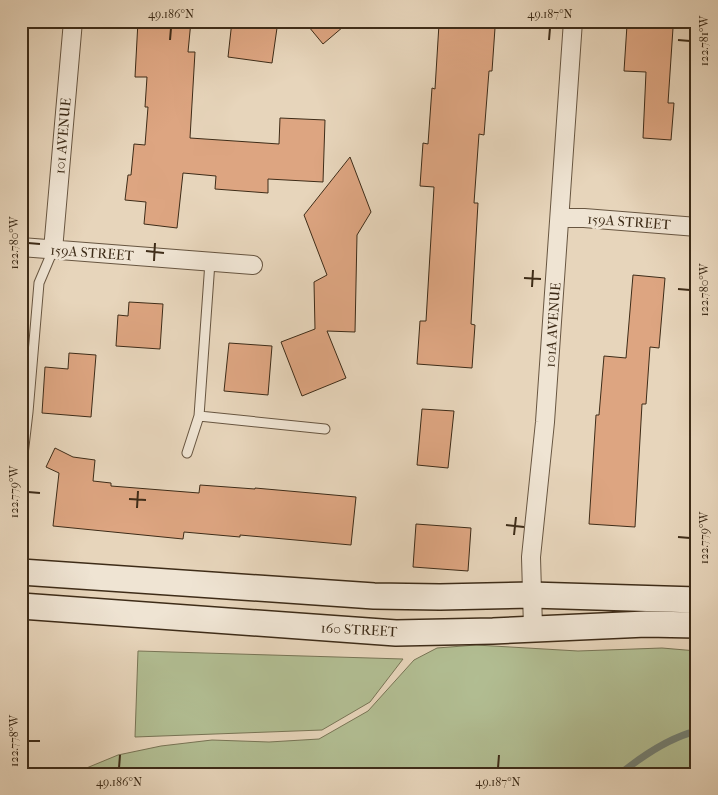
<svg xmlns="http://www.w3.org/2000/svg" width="718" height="795" font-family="'IM FELL French Canon',serif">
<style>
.green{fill:#b2be93;stroke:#787556}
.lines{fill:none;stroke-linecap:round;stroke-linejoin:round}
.stream{stroke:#738075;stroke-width:7}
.building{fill:#dda581;stroke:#3e2c18}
.lane-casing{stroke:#685641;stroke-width:11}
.street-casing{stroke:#685641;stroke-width:20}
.secondary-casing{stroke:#3e2c18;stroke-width:28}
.lane{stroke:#efe4d3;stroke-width:9}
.street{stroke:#efe4d3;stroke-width:18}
.secondary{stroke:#efe4d3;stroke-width:25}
.ticks{fill:none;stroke:#3e2c18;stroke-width:2}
.labels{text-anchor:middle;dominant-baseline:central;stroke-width:5;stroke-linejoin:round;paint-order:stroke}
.street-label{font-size:14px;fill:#3e2c18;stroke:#efe4d3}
.neatline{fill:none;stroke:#3e2c18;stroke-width:2}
.ticks-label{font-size:12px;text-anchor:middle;fill:#3e2c18}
</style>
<rect width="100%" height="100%" fill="#e7d5bb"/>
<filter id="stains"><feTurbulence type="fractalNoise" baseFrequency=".004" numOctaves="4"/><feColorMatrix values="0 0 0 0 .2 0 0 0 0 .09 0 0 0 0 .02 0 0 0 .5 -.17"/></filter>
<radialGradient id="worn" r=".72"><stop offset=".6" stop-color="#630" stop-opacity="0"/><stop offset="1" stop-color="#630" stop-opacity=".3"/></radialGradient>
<path class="green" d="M476,645l102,6 84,-3 35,3v123h-625l46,-19 43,-9 51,-6 57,2 50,-3 49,-28 46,-51 23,-12z
M138,651l265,8 -33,43 -48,28 -187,7z"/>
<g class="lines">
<path class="stream" d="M620,774c21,-17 51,-37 77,-43"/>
</g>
<path class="building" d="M138,21h53l-3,31h7l-5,86 89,6 1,-26 45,2 -2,62 -55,-3v14l-53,-4 1,-13 -33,-3 -6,55 -33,-4 2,-22 -21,-2 3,-25h3l3,-31 11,1 3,-38h-3l2,-30h-12z
M232,21h46l-6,42 -44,-6z
M304,21h46l-27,23z
M439,24l56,4 -3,43h-3l-5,64 -5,-1 -5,69h4l-7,121 4,1 -3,43 -55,-4 3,-43h6l8,-134 -14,-1 3,-43 5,1 4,-56 3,1z
M627,25l46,3 -5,75h6l-3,37 -28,-2 3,-66 -22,-1z
M350,157l21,55 -14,23 -2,97 -28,-1 19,47 -44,18 -21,-54 34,-13 -1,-47 13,-7 -23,-60z
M633,275l32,3 -6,70 -9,-1 -4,57h-4l-7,123 -46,-3 7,-109h3l5,-59 22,2z
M129,302l34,2 -3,45 -44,-3 2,-31 10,1z
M229,343l43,3 -4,49 -44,-4z
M69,353l27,2 -5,62 -49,-4 3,-46 23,2z
M422,409l32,2 -6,57 -31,-3z
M55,448l18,9 22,3 -2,21 18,2v3l88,7 1,-8 55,4v-1l101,9 -5,48 -111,-10v2l-56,-5 -1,7 -130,-13 6,-53 -13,-6z
M416,524l55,4 -3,43 -55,-4z"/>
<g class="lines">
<defs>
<path id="lane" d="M210,262l-11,154 126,13
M187,453l12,-37
M21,472l7,-60 11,-129 14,-33"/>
<path id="street" d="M561,218h23l113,9
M21,247l232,18
M53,250l20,-229
M533,628l-2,-71 14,-135 28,-401"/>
<path id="secondary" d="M21,572l353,24 66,1 91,-2 166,5
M21,606l375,27 97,-2 153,-7 51,1"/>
</defs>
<use href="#lane" class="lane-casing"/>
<use href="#street" class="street-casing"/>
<use href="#secondary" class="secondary-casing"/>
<use href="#lane" class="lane"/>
<use href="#street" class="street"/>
<use href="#secondary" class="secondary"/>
</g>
<path class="ticks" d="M170,40l1,-12M549,40l1,-12M678,40l12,1M28,243l12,1M146,251l18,2M154,261l1,-18M524,278l17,1M532,287l1,-17M678,289l12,1M28,492l12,1M129,499l17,1M137,508l1,-17M506,525l18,2M514,535l2,-18M678,537l12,1M28,741h12M119,768l1,-13M498,768l1,-13"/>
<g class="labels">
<g class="street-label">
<text transform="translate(63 136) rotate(-85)">101 AVENUE</text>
<text transform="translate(629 222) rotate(4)">159A STREET</text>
<text transform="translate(92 253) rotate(4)">159A STREET</text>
<text transform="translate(553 325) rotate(-86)">101A AVENUE</text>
<text transform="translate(359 630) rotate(3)">160 STREET</text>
</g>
</g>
<rect width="718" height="795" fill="none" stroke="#e7d5bb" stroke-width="55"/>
<rect x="28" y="28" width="662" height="740" class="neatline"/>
<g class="ticks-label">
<text x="171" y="18">49.186°N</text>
<text x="550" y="18">49.187°N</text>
<text transform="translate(704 41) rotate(-90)" y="4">122.781°W</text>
<text transform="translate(14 243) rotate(-90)" y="4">122.780°W</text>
<text transform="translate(704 290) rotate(-90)" y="4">122.780°W</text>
<text transform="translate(14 492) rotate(-90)" y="4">122.779°W</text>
<text transform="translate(704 538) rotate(-90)" y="4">122.779°W</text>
<text transform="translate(14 741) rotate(-90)" y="4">122.778°W</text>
<text x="119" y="786">49.186°N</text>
<text x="498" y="786">49.187°N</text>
</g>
<rect width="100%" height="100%" filter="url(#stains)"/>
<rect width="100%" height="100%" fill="url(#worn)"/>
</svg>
